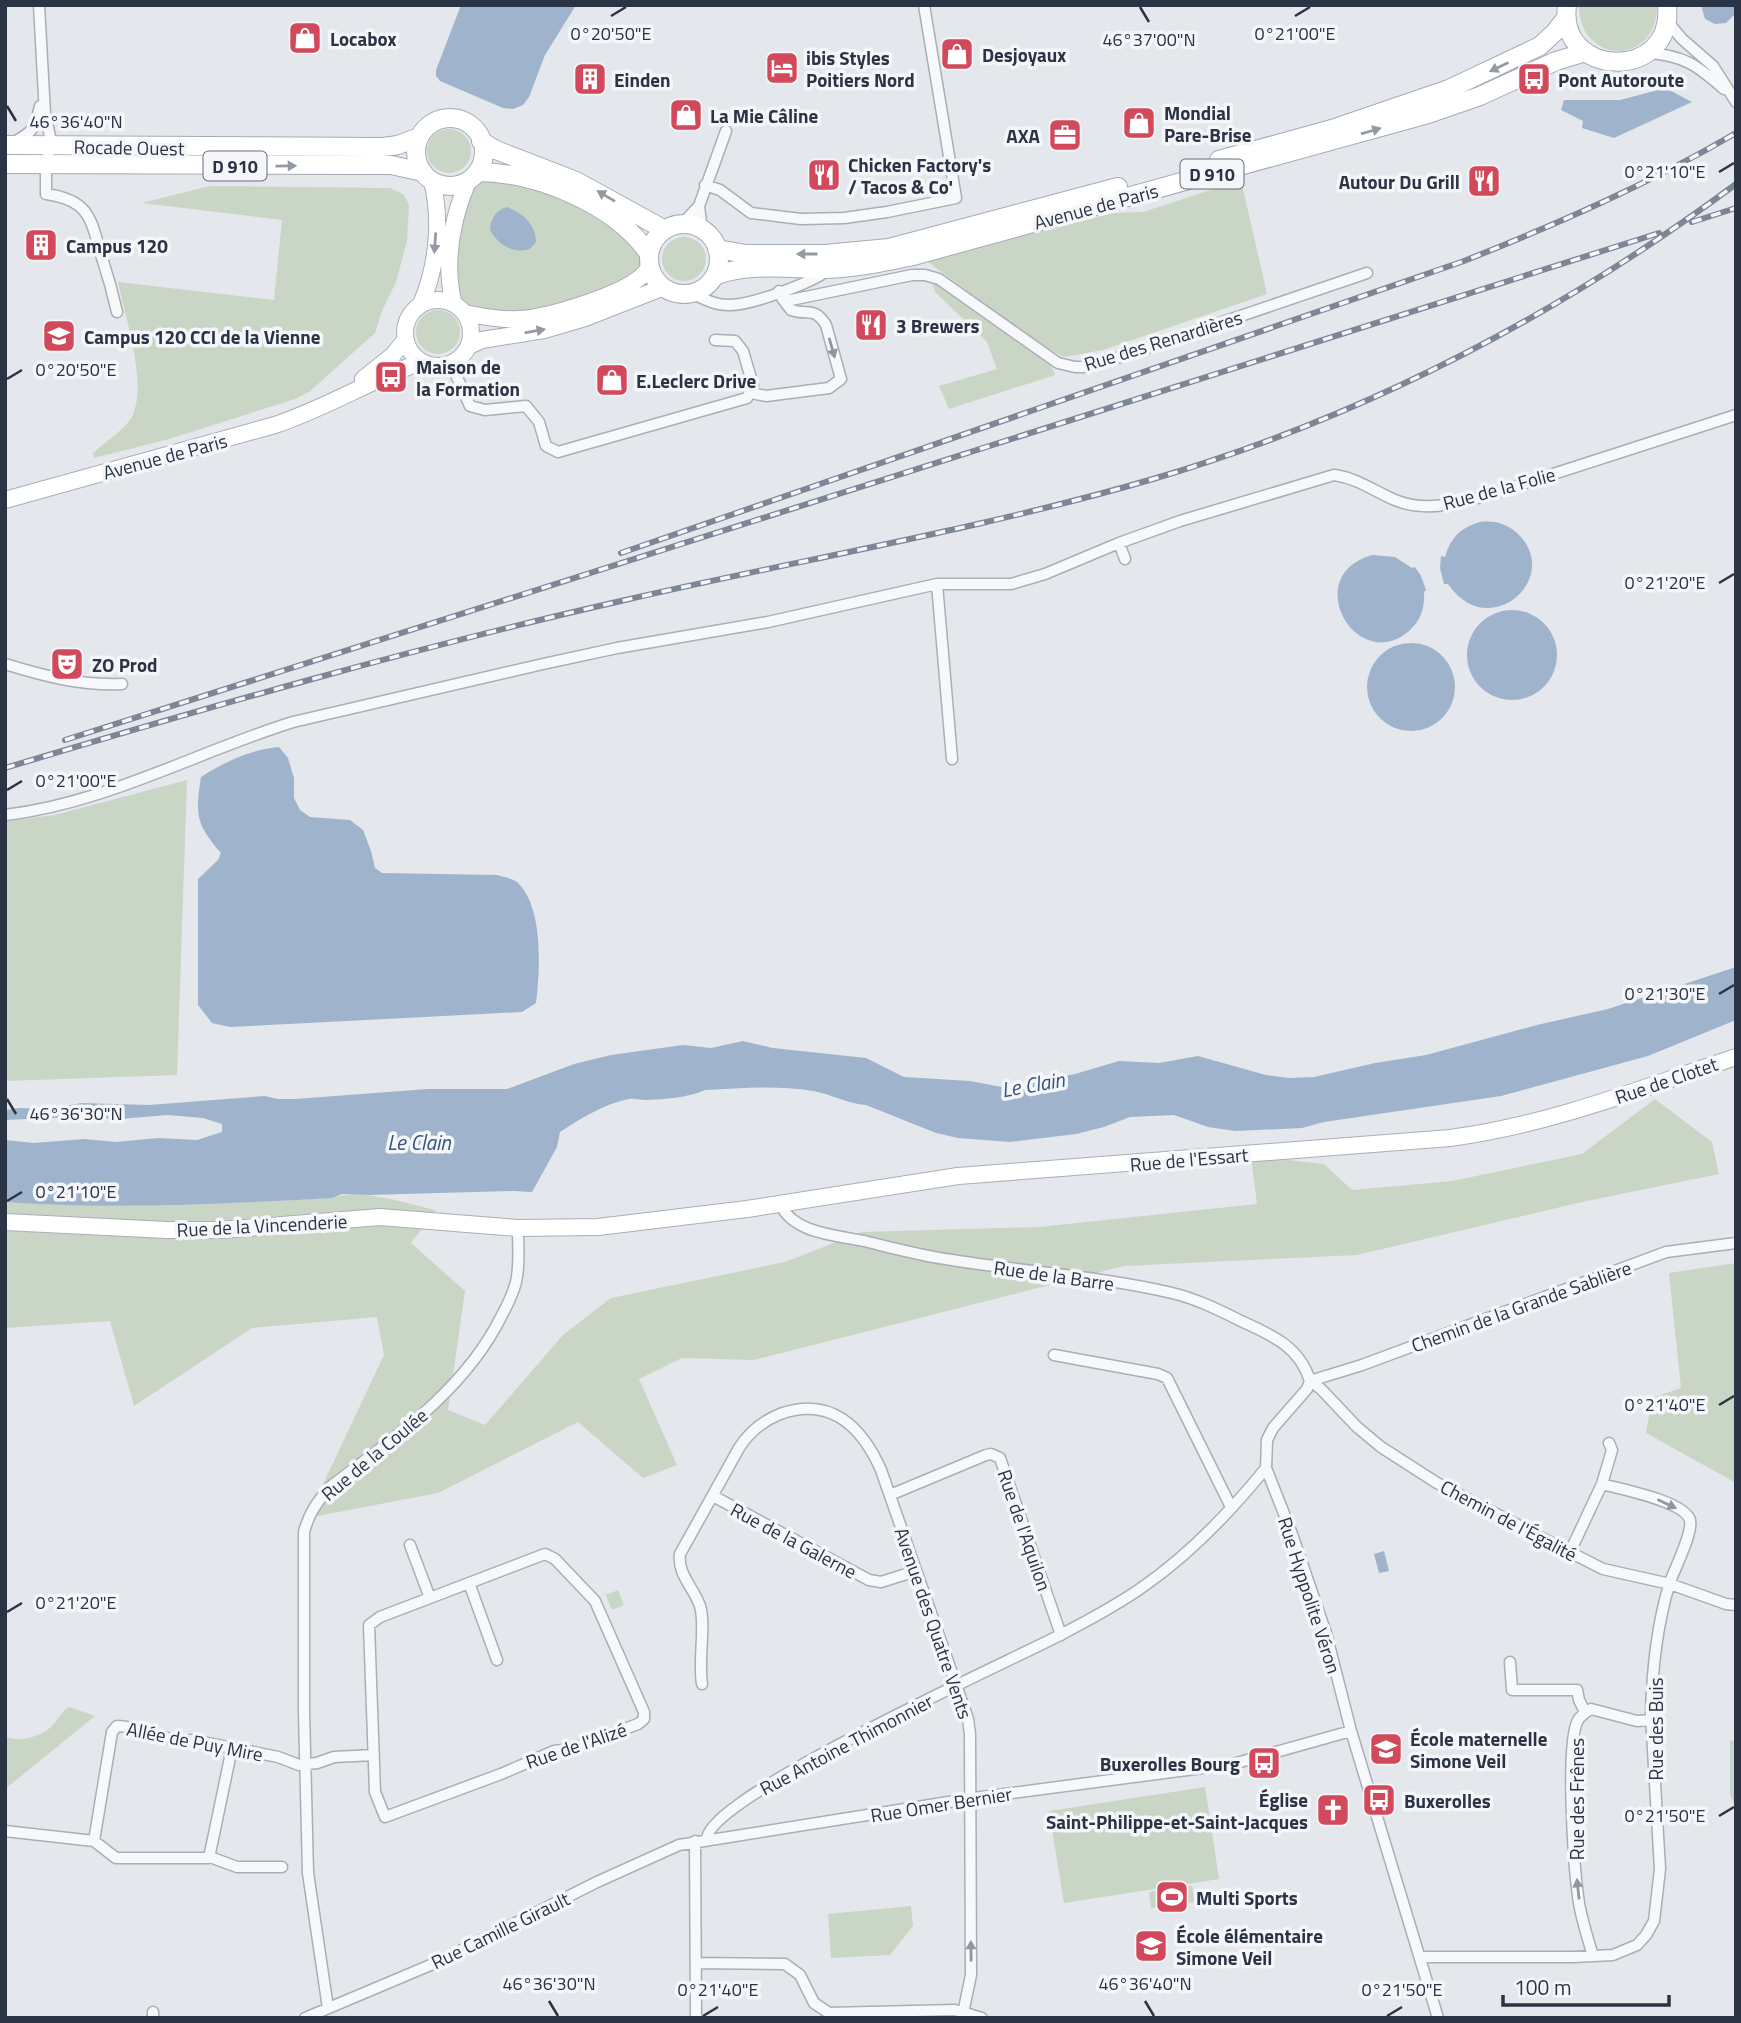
<svg xmlns="http://www.w3.org/2000/svg" width="1741" height="2023" font-family="'Titillium Web',sans-serif">
<style>
.green{fill:#c9d6c5}
.water{fill:#9fb4cc}
.lines{fill:none;stroke-linecap:round;stroke-linejoin:round}
.street-casing{stroke:#a9aeb7;stroke-width:13}
.secondary-casing{stroke:#a9aeb7;stroke-width:18}
.primary-casing{stroke:#a3abb8;stroke-width:20}
.street{stroke:#f7f8fa;stroke-width:10}
.secondary{stroke:#fff;stroke-width:16}
.primary{stroke:#fff;stroke-width:18}
.rail-casing{stroke:#7d8696;stroke-width:6}
.rail{stroke:#f4f6f9;stroke-width:3.5;stroke-dasharray:10;stroke-linecap:butt}
.oneway{fill:#959aa2}
.oneway2{fill:#9196a0}
.ticks{fill:none;stroke:#2b3445;stroke-width:2.5}
.labels{text-anchor:middle;dominant-baseline:central;stroke-width:7;stroke-linejoin:round;paint-order:stroke}
.shield{fill:#f4f6f9;stroke:#676e7b;stroke-width:2}
.shield-label{font-size:18px;font-weight:bold;fill:#2b3445}
.poi-label{font-size:19px;font-weight:bold;fill:#2b3445;stroke:#f4f6f9;text-anchor:start}
.street-label{font-size:19px;fill:#2b3445;stroke:#f4f6f9}
.water-label{font-size:21px;font-style:italic;fill:#34527a;stroke:#f4f6f9}
.ticks-label{font-size:18px;text-anchor:middle;fill:#2b3445;stroke:#f4f6f9;stroke-width:7;stroke-linejoin:round;paint-order:stroke}
</style>
<rect width="100%" height="100%" fill="#e4e7ec"/>
<path class="green" d="M1579,5h78c1,61 -78,61 -78,0z
M427 151a22 22 0 1 1 44 0a22 22 0 1 1-44 0Z
M490,178l18,1 53,18 52,28 27,26 2,8 -2,9 -6,7 -47,21 -43,13 -37,5 -41,-8 -6,-7 -5,-40 13,-69 10,-8z
M1241,180l26,114 -164,56 -39,7 -19,-10 -120,-87 188,-47 30,-1z
M210,186l180,2 14,7 5,10 -2,36 -11,41 -14,29 -7,22 -66,59 -14,7 -126,40 -75,19 -1,-5c11,-10 28,-21 37,-33 20,-31 -5,-103 -12,-138l156,18 8,-80 -140,-17z
M662 259a22 22 0 1 1 44 0a22 22 0 1 1-44 0Z
M932,281l12,5 107,80 4,9 -106,34 -10,-23 58,-17 -10,-27 -52,-50z
M416 332a22 22 0 1 1 44 0a22 22 0 1 1-44 0Z
M187,780l-10,295 -172,6v-260l50,-6z
M1655,1099l57,43 7,32 -137,28 -225,53 -233,11 -370,94 -72,-2 -43,21 38,86 -34,13 -65,-56 -140,71 -131,25 77,-163 -7,-38 -125,11 -118,78 -24,-85 -105,7v-126c108,8 219,2 327,-4 28,-11 75,6 104,12l-25,33 54,48 -17,119 37,15 78,-90 48,-37 174,-36 77,-30 177,-5 218,-23 -6,-48 73,8 28,26 100,-9 130,-27z
M1736,1263v220l-90,-50 6,-35 29,-10 -12,-115z
M618,1590l6,15 -12,5 -6,-15z
M69,1707l26,9 -90,73v-52c16,5 37,0 49,-13 5,-6 7,-12 15,-17z
M1730,1740l6,2v64l-6,-11z
M1205,1787l14,92 -155,24 -15,-92z
M1192,1886l3,16 -44,6 -2,-16z
M911,1906l2,20 -23,29 -59,3 -3,-44z"/>
<path class="water" d="M461,5h115l-31,50 -16,42 -6,8 -10,4 -10,-1 -63,-27 -4,-5v-6z
M1701,5h35l-2,10 -8,8 -11,1 -10,-5z
M1662,89l9,2 21,11 -78,36 -32,-10 1,-7 -22,-11 3,-10h56z
M507,207c16,6 29,17 29,35l-6,7c-17,5 -32,-4 -40,-19 1,-12 5,-19 17,-23z
M1480,522c15,-2 29,2 40,14 41,44 -32,107 -72,48h-4l-4,-16 1,-12 4,1c5,-19 16,-30 35,-35z
M1372,555l23,2 17,11 3,-1 6,9 5,14 -2,2c1,15 -3,29 -15,39 -52,45 -110,-55 -37,-76z
M1467 655a45 45 0 1 1 90 0a45 45 0 1 1-90 0Z
M1367 687a44 44 0 1 1 88 0a44 44 0 1 1-88 0Z
M279,747l9,11 6,20v20l6,12 10,7 40,3 13,10 8,21 4,17 7,5 115,2c6,2 15,3 20,7 27,25 23,88 19,121l-14,9 -292,15 -18,-4 -14,-18v-126l20,-19 3,-7c-25,-29 -26,-38 -20,-76 23,-15 51,-28 78,-30z
M1736,967v53l-88,36 -147,40 -177,26 -22,6 -67,3 -27,-4 -34,-12 -44,2 -26,10 -28,7 -66,8 -52,-4 -22,-5 -70,-28c-18,-1 -35,-11 -53,-14 -37,-6 -71,-3 -108,-1 -18,8 -40,9 -59,10 -6,0 -12,-2 -17,-1 -25,5 -48,19 -69,33l-3,15 -25,45 -18,-1 -146,4 -26,-1 -10,4c-108,6 -218,12 -327,4v-62l29,3 50,-4 32,3 42,-4 39,2 25,-8v-8l-19,-6 -36,-3 -47,4 -45,-2 -70,3v-10l14,-2 32,1 30,-6 68,2 116,-9 13,3h17l133,-10h79l67,-25 37,-9 72,-10 28,3 32,-7 30,7 93,10 38,19 66,4 37,7 68,-14 44,-13 40,2 39,-7 68,19 23,3 25,-1 61,-14 51,-8 111,-30 71,-16z
M1384,1551l5,20 -10,2 -5,-19z"/>
<g class="lines">
<defs>
<path id="street" d="M39,5l6,109 6,27 -5,24v29c45,6 45,27 56,64 6,18 11,36 15,54
M1667,21l15,18 31,27 23,36
M1647,53c37,2 51,13 77,36
M12,143c22,-11 23,-15 28,-37
M705,185l15,5 31,23 50,6 43,-1 43,-6 69,-14 -32,-193
M681,225l18,-19
M702,230l-3,-24 27,-75
M779,291l3,7 9,2 121,-25h13l14,4 119,84 17,4h11l22,-6 259,-88
M693,294c11,5 24,12 37,11 22,0 81,-22 98,-35
M451,364l19,42 15,4 41,-4 13,16 7,24 12,6 189,-54 6,-13 -10,-34 -8,-10 -20,-1
M751,393l15,3 63,-8 12,-9 -15,-54c-12,-19 -18,-9 -35,-15l-9,-12
M1119,543l6,16
M5,664c39,12 77,22 117,20
M952,759l-15,-175h74l34,-10 74,-31 61,-22 154,-46c23,3 40,16 61,25 28,12 59,4 87,-3l254,-82
M5,815c101,-12 192,-63 288,-93l250,-58 74,-16 151,-26 169,-38
M780,1204c14,30 56,31 84,37 29,7 58,15 88,19 73,12 148,16 220,33 25,6 47,17 69,28 31,14 59,26 69,60
M1054,1355l104,19 9,4 64,129
M1310,1381l-3,8 -34,39 -6,12 -1,28 26,66 34,99 25,98 87,287
M1310,1381l11,8 36,38 24,20 56,36 115,60 51,26 67,15 56,20 10,1
M1310,1381l52,-16 304,-113 70,-9
M890,1495l96,-40 5,-1 9,4 61,177
M713,1496l156,84 12,2 35,-11
M410,1545l20,53
M1570,1552l32,-68 10,-34 -3,-7
M545,1554l10,5 40,42 49,111v7l-6,5 -67,25 -17,2 -53,23 -116,43 -10,-25 -6,-167 11,-8z
M469,1583l28,77
M1510,1662l2,28h65l2,10 6,12
M702,1684c-4,-24 4,-59 -2,-78 -6,-18 -23,-32 -20,-52l59,-106c10,-16 24,-27 41,-34 51,-18 82,13 101,56l87,249 2,15 1,241 -9,43
M5,1831l89,10 22,17h93l23,-110
M707,1839c0,-42 306,-179 355,-205 27,-14 57,-30 82,-48 46,-32 87,-75 122,-118
M94,1841l18,-109 5,-6c26,0 50,18 76,14l85,17 21,8 18,-2 17,-6 40,-2
M695,1841l1,177
M210,1857l27,10h45
M1593,1956c-5,-17 -11,-35 -14,-53 -5,-32 -14,-159 -1,-183 3,-5 8,-8 13,-11l46,12 14,-1
M1421,1957h152l40,-2 24,-10 9,-10 8,-14 6,-52 -9,-154c1,-44 6,-91 19,-133 5,-14 23,-49 20,-62 -6,-19 -70,-31 -88,-36
M696,1963l89,1 15,11 14,28 15,10 126,-3 27,8
M328,2008l-20,-135 -4,-161v-180c5,-19 13,-30 26,-45 64,-49 134,-96 171,-170 6,-11 12,-23 15,-35 4,-17 2,-36 2,-54
M153,2012v6
M305,2018l135,-57 157,-79 82,-37 295,-47 259,-34 118,-33"/>
<path id="secondary" d="M405 333a33 33 0 1 1 66 0a33 33 0 1 1-66 0Z
M453,301c-9,-41 -1,-82 15,-120
M421,304c16,-37 21,-83 11,-123
M465,313c18,4 36,7 54,6 28,-1 97,-23 119,-40 5,-3 8,-8 12,-12
M469,346l13,-6 62,-10 41,-12 79,-31
M363,379l30,-24 12,-15
M5,500l270,-75c51,-17 96,-45 146,-63
M5,1222l162,8h54l159,-13 138,11 80,-1 149,-18 211,-33 492,-38c99,-13 192,-50 286,-81"/>
<path id="primary" d="M1567,5c-10,74 108,77 100,0
M416 152a34 34 0 1 1 68 0a34 34 0 1 1-68 0Z
M481,141l15,9 80,31 89,49
M5,145l378,2 15,-2 21,-8
M1219,160l113,-31 117,-40 91,-43 15,-14 11,-14
M5,164l386,1 32,7
M477,172c59,0 138,32 172,82
M649 259a35 35 0 1 1 70 0a35 35 0 1 1-70 0Z
M717,249l29,5h79l64,-6 229,-61
M717,275c33,-12 74,-6 109,-6 30,-1 58,-7 87,-13l515,-142 52,-18 76,-35 30,-9"/>
</defs>
<use href="#street" class="street-casing"/>
<use href="#secondary" class="secondary-casing"/>
<use href="#primary" class="primary-casing"/>
<use href="#street" class="street"/>
<use href="#secondary" class="secondary"/>
<use href="#primary" class="primary"/>
<defs>
<path id="rail" d="M1692,222l44,-14
M621,553l843,-292c93,-37 185,-77 272,-128
M65,740l1594,-507
M5,768c204,-61 408,-120 616,-167 177,-41 357,-71 532,-122 211,-62 406,-164 583,-295"/>
</defs>
<use href="#rail" class="rail-casing"/>
<use href="#rail" class="rail"/>
</g>
<defs><path id="oneway-solid" d="M-6-.8H1V-3.2L6.5 0L1 3.2V.8H-6Z" transform="scale(1.75)"/></defs>
<g class="oneway">
<use href="#oneway-solid" transform="translate(1499 67) rotate(154)"/>
<use href="#oneway-solid" transform="translate(1371 131) rotate(-16)"/>
<use href="#oneway-solid" transform="translate(286 166) rotate(-1)"/>
<use href="#oneway-solid" transform="translate(606 196) rotate(-149)"/>
<use href="#oneway-solid" transform="translate(435 243) rotate(94)"/>
<use href="#oneway-solid" transform="translate(807 254) rotate(-180)"/>
<use href="#oneway-solid" transform="translate(535 331) rotate(-10)"/>
</g>
<g class="oneway2">
<use href="#oneway-solid" transform="translate(832 348) rotate(74)"/>
<use href="#oneway-solid" transform="translate(1667 1504) rotate(25)"/>
<use href="#oneway-solid" transform="translate(1578 1889) rotate(-96)"/>
<use href="#oneway-solid" transform="translate(971 1951) rotate(-91)"/>
</g>
<path class="ticks" d="M1140,7l9,15M611,16l15,-9M1295,16l15,-9M7,106l9,15M1719,172l15,-9M7,379l15,-9M1719,583l15,-9M7,790l15,-9M1719,994l15,-9M7,1099l9,15M7,1201l15,-9M1719,1405l15,-9M7,1612l15,-9M1719,1816l15,-9M549,2001l9,15M1145,2001l9,15M703,2016l15,-9M1387,2016l15,-9"/>
<defs>
<symbol id="shop-square" viewBox="-11 -11 22 22"><rect x="-9" y="-9" width="18" height="18" rx="4" fill="#d1495b" stroke="#f4f6f9"/><path d="M-5-2.5h2.3a2.7 3.5 0 0 1 5.4 0H5L5.5 6h-11ZM-1.5-2.5h3a1.5 2.3 0 0 0-3 0Z" fill="#fff"/></symbol>
<symbol id="hotel-square" viewBox="-11 -11 22 22"><rect x="-9" y="-9" width="18" height="18" rx="4" fill="#d1495b" stroke="#f4f6f9"/><path d="M-6-4.5h1.5V1H6V5H4.5V3h-9V5H-6ZM-4 0a1.8 1.8 0 1 1 3.6 0ZM.5 0V-2.5h3Q6-2.5 6 0Z" fill="#fff"/></symbol>
<symbol id="building-square" viewBox="-11 -11 22 22"><rect x="-9" y="-9" width="18" height="18" rx="4" fill="#d1495b" stroke="#f4f6f9"/><path d="M-4-6H4V6H1V3H-1V6H-4ZM-2.5-4.3h1.7v1.8h-1.7ZM.8-4.3h1.7v1.8H.8ZM-2.5-1h1.7V.8h-1.7ZM.8-1h1.7V.8H.8Z" fill="#fff"/></symbol>
<symbol id="bus-square" viewBox="-11 -11 22 22"><rect x="-9" y="-9" width="18" height="18" rx="4" fill="#d1495b" stroke="#f4f6f9"/><path d="M-5-6H5V4H4V6H2V4H-2V6H-4V4H-5ZM-3.5-4V0h7V-4ZM-3.5 1.2v1.5H-2V1.2ZM2 1.2v1.5H3.5V1.2Z" fill="#fff"/></symbol>
<symbol id="office-square" viewBox="-11 -11 22 22"><rect x="-9" y="-9" width="18" height="18" rx="4" fill="#d1495b" stroke="#f4f6f9"/><path d="M-6-3h4V-5.5h4V-3h4V5H-6ZM-1-4.5V-3h2v-1.5ZM-6 0V1H6V0Z" fill="#fff"/></symbol>
<symbol id="restaurant-square" viewBox="-11 -11 22 22"><rect x="-9" y="-9" width="18" height="18" rx="4" fill="#d1495b" stroke="#f4f6f9"/><path d="M-5-6h1v4h1v-4h1v4h1v-4h1v5L-1.5 .5V6h-2V.5L-5-1ZM5-6V6H3V1.5H1.5Q1.5-4 5-6Z" fill="#fff"/></symbol>
<symbol id="university-square" viewBox="-11 -11 22 22"><rect x="-9" y="-9" width="18" height="18" rx="4" fill="#d1495b" stroke="#f4f6f9"/><path d="M0-5L7-2L0 1L-7-2ZM-4 1L0 2.5L4 1V4Q0 6-4 4Z" fill="#fff"/></symbol>
<symbol id="theatre-square" viewBox="-11 -11 22 22"><rect x="-9" y="-9" width="18" height="18" rx="4" fill="#d1495b" stroke="#f4f6f9"/><path d="M-5-5.5Q0-4 5-5.5V0Q5 5 0 6Q-5 5-5 0ZM-3.3-2.5H-1v1.5H-3.3ZM1-2.5H3.3v1.5H1ZM-2.8 1Q0 5.5 2.8 1Z" fill="#fff"/></symbol>
<symbol id="school-square" viewBox="-11 -11 22 22"><rect x="-9" y="-9" width="18" height="18" rx="4" fill="#d1495b" stroke="#f4f6f9"/><path d="M0-5L7-2L0 1L-7-2ZM-4 1L0 2.5L4 1V4Q0 6-4 4Z" fill="#fff"/></symbol>
<symbol id="church-square" viewBox="-11 -11 22 22"><rect x="-9" y="-9" width="18" height="18" rx="4" fill="#d1495b" stroke="#f4f6f9"/><path d="M-1.2-6h2.4v3.5h3.3v2.4h-3.3V6h-2.4V-.1h-3.3v-2.4h3.3Z" fill="#fff"/></symbol>
<symbol id="stadium-square" viewBox="-11 -11 22 22"><rect x="-9" y="-9" width="18" height="18" rx="4" fill="#d1495b" stroke="#f4f6f9"/><path d="M0-5a6.5 5 0 1 0 0 10a6.5 5 0 1 0 0-10ZM-3.5-1.8h7v3.6h-7Z" fill="#fff"/></symbol>
</defs>
<g fill-rule="evenodd">
<use href="#shop-square" x="286" y="19" width="38" height="38"/>
<use href="#shop-square" x="938" y="35" width="38" height="38"/>
<use href="#hotel-square" x="763" y="49" width="38" height="38"/>
<use href="#building-square" x="571" y="60" width="38" height="38"/>
<use href="#bus-square" x="1515" y="60" width="38" height="38"/>
<use href="#shop-square" x="667" y="96" width="38" height="38"/>
<use href="#shop-square" x="1120" y="104" width="38" height="38"/>
<use href="#office-square" x="1046" y="116" width="38" height="38"/>
<use href="#restaurant-square" x="805" y="156" width="38" height="38"/>
<use href="#restaurant-square" x="1465" y="162" width="38" height="38"/>
<use href="#building-square" x="22" y="226" width="38" height="38"/>
<use href="#restaurant-square" x="852" y="306" width="38" height="38"/>
<use href="#university-square" x="40" y="317" width="38" height="38"/>
<use href="#bus-square" x="372" y="358" width="38" height="38"/>
<use href="#shop-square" x="593" y="361" width="38" height="38"/>
<use href="#theatre-square" x="48" y="645" width="38" height="38"/>
<use href="#school-square" x="1367" y="1730" width="38" height="38"/>
<use href="#bus-square" x="1245" y="1744" width="38" height="38"/>
<use href="#bus-square" x="1360" y="1781" width="38" height="38"/>
<use href="#church-square" x="1314" y="1791" width="38" height="38"/>
<use href="#stadium-square" x="1153" y="1878" width="38" height="38"/>
<use href="#school-square" x="1132" y="1927" width="38" height="38"/>
</g>
<g class="labels">
<g class="shield">
<rect x="203.5" y="151.5" width="63" height="29" rx="5"/>
<rect x="1180.5" y="159.5" width="63" height="29" rx="5"/>
</g>
<g class="shield-label">
<text x="235" y="166">D 910</text>
<text x="1212" y="174">D 910</text>
</g>
<g class="poi-label">
<text x="330" y="38">Locabox</text>
<text x="982" y="54">Desjoyaux</text>
<text x="806" y="57">ibis Styles<tspan x="806" dy="22">Poitiers Nord</tspan></text>
<text x="614" y="79">Einden</text>
<text x="1558" y="79">Pont Autoroute</text>
<text x="1164" y="112">Mondial<tspan x="1164" dy="22">Pare-Brise</tspan></text>
<text x="710" y="115">La Mie Câline</text>
<text x="1040" y="135" text-anchor="end">AXA</text>
<text x="848" y="164">Chicken Factory's<tspan x="848" dy="22">/ Tacos &amp; Co'</tspan></text>
<text x="1460" y="181" text-anchor="end">Autour Du Grill</text>
<text x="66" y="245">Campus 120</text>
<text x="896" y="325">3 Brewers</text>
<text x="84" y="336">Campus 120 CCI de la Vienne</text>
<text x="416" y="366">Maison de<tspan x="416" dy="22">la Formation</tspan></text>
<text x="636" y="380">E.Leclerc Drive</text>
<text x="92" y="664">ZO Prod</text>
<text x="1410" y="1738">École maternelle<tspan x="1410" dy="22">Simone Veil</tspan></text>
<text x="1240" y="1763" text-anchor="end">Buxerolles Bourg</text>
<text x="1308" y="1799" text-anchor="end">Église<tspan x="1308" dy="22">Saint-Philippe-et-Saint-Jacques</tspan></text>
<text x="1404" y="1800">Buxerolles</text>
<text x="1196" y="1897">Multi Sports</text>
<text x="1176" y="1935">École élémentaire<tspan x="1176" dy="22">Simone Veil</tspan></text>
</g>
<g class="street-label">
<text transform="translate(129 147) rotate(1)">Rocade Ouest</text>
<text transform="translate(1096 206) rotate(-15)">Avenue de Paris</text>
<text transform="translate(1163 340) rotate(-17)">Rue des Renardières</text>
<text transform="translate(165 456) rotate(-15)">Avenue de Paris</text>
<text transform="translate(1499 488) rotate(-15)">Rue de la Folie</text>
<text transform="translate(1666 1080) rotate(-19)">Rue de Clotet</text>
<text transform="translate(1189 1159) rotate(-5)">Rue de l'Essart</text>
<text transform="translate(262 1225) rotate(-3)">Rue de la Vincenderie</text>
<text transform="translate(1054 1275) rotate(8)">Rue de la Barre</text>
<text transform="translate(1521 1306) rotate(-20)">Chemin de la Grande Sablière</text>
<text transform="translate(374 1454) rotate(-40)">Rue de la Coulée</text>
<text transform="translate(1509 1520) rotate(28)">Chemin de l'Égalité</text>
<text transform="translate(1025 1530) rotate(71)">Rue de l'Aquilon</text>
<text transform="translate(794 1540) rotate(28)">Rue de la Galerne</text>
<text transform="translate(1310 1595) rotate(72)">Rue Hyppolite Véron</text>
<text transform="translate(934 1623) rotate(71)">Avenue des Quatre Vents</text>
<text transform="translate(1655 1729) rotate(-90)">Rue des Buis</text>
<text transform="translate(195 1741) rotate(11)">Allée de Puy Mire</text>
<text transform="translate(846 1744) rotate(-28)">Rue Antoine Thimonnier</text>
<text transform="translate(576 1745) rotate(-19)">Rue de l'Alizé</text>
<text transform="translate(1576 1799) rotate(-90)">Rue des Frênes</text>
<text transform="translate(941 1804) rotate(-9)">Rue Omer Bernier</text>
<text transform="translate(500 1930) rotate(-26)">Rue Camille Girault</text>
</g>
<g class="water-label">
<text transform="translate(1033 1084) rotate(-10)">Le Clain</text>
<text x="419" y="1142">Le Clain</text>
</g>
</g>
<g class="ticks-label">
<text x="611" y="40">0°20'50"E</text>
<text x="1295" y="40">0°21'00"E</text>
<text x="1149" y="46">46°37'00"N</text>
<text x="76" y="128">46°36'40"N</text>
<text x="1665" y="178">0°21'10"E</text>
<text x="76" y="376">0°20'50"E</text>
<text x="1665" y="589">0°21'20"E</text>
<text x="76" y="787">0°21'00"E</text>
<text x="1665" y="1000">0°21'30"E</text>
<text x="76" y="1120">46°36'30"N</text>
<text x="76" y="1198">0°21'10"E</text>
<text x="1665" y="1411">0°21'40"E</text>
<text x="76" y="1609">0°21'20"E</text>
<text x="1665" y="1822">0°21'50"E</text>
<text x="549" y="1990">46°36'30"N</text>
<text x="1145" y="1990">46°36'40"N</text>
<text x="718" y="1996">0°21'40"E</text>
<text x="1402" y="1996">0°21'50"E</text>
</g>
<rect width="1741" height="2023" fill="none" stroke="#2b3445" stroke-width="14"/>
<path d="M1503 1995v10h166v-10" fill="none" stroke="#2b3445" stroke-width="3.5"/>
<text x="1514" y="1995" font-size="21" fill="#2b3445" stroke="#f4f6f9" stroke-width="5" paint-order="stroke">100 m</text>
</svg>
